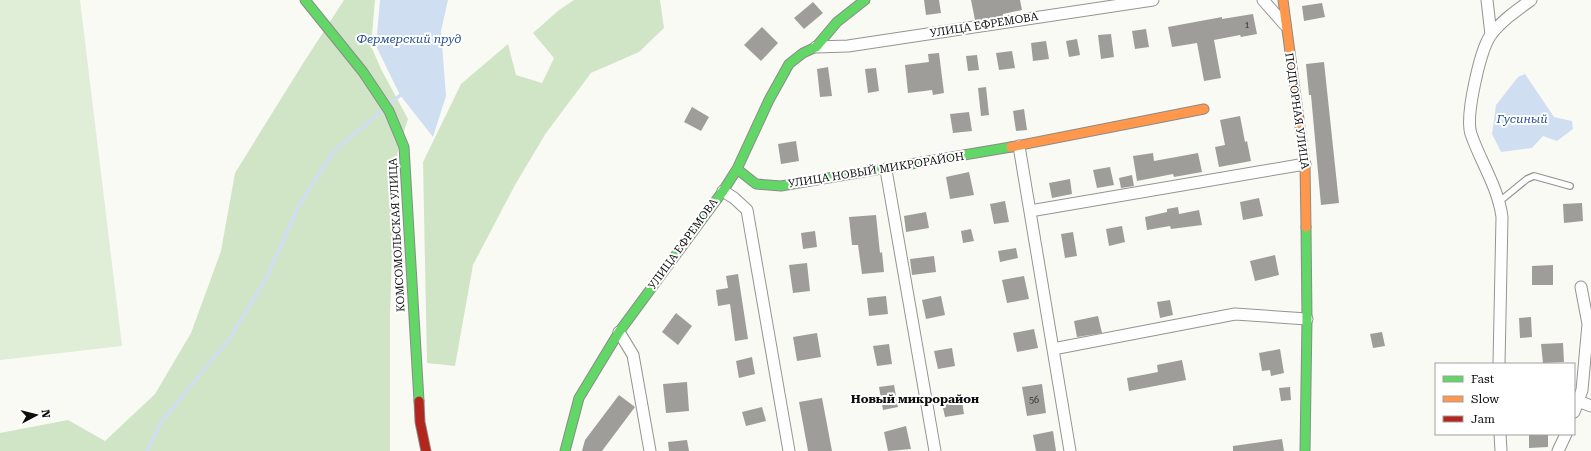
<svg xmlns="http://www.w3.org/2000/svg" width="1591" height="451" font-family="'Roboto Serif',serif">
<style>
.green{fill:#e0eed7}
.forest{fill:#d0e5c6}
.water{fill:#cfdef1}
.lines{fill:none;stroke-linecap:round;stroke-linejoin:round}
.stream{stroke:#cfdef1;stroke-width:3.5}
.building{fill:#9e9d9a}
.lane-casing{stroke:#949492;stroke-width:8}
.street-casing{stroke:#949492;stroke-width:13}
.fast-casing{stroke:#8b8b89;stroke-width:11}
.slow-casing{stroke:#8b8b89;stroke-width:11}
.jam-casing{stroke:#8b8b89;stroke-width:11}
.lane{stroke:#fefefe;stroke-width:5.5}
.street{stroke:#fefefe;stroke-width:11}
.fast{stroke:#63d668;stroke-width:9}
.slow{stroke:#ff974d;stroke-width:9}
.jam{stroke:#b3261e;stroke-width:9}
.labels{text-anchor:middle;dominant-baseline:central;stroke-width:4;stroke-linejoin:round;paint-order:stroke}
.number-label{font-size:9px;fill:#323231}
.street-label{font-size:11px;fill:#0e0e0e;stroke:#fff}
.water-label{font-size:12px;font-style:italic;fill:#254f92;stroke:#fff}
.neighbourhood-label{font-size:12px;font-weight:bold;fill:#0e0e0e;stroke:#fff}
</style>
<rect width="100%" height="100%" fill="#fafaf5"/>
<path class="green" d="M0,0h80l42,346 -122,14z"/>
<path class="forest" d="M344,0h31l-4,46 10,23 27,50 -11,35 -4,64 -3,97v136h-390v-18l68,-13 37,21 50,-47 36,-61 30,-82 14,-78 67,-108z
M574,0h86l4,28 -25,24 -48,21 -45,60 -31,52 -42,80 -18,101 -28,-3 -4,-201 38,-78 47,-40 8,31 26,8 12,-25 -21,-25 26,-23z"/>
<path class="water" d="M380,0h68l-7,31 5,65 -13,41 -33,-42 -24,-49z
M1525,74l29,43 18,4 1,8 -16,12 -14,-5 -11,12 -31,4 -9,-18 4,-29 22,-28z"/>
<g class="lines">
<path class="stream" d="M388,105l16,-13
M147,451l14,-29 69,-84 37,-61 31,-70 35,-55 51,-43"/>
</g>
<path class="building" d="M924,0h15l2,13 -15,2z
M971,0h49l2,10 -19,4v2l-28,4z
M813,2l10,11 -19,16 -10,-11z
M1322,3l3,14 -21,4 -2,-15z
M1253,14l4,20 -16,3 -1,-2 -26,5 7,38 -17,3 -7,-38 -25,4 -4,-20 54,-10v2z
M762,27l16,16 -17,18 -17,-16z
M1146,29l3,18 -14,2 -3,-18z
M1111,34l3,23 -13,2 -3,-24z
M1077,39l3,16 -11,2 -3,-16z
M1046,41l3,18 -16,2 -2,-18z
M1012,51l3,17 -16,2 -3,-17z
M939,53l5,40 -11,2 -1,-5 -24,3 -3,-28 24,-3 -1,-8z
M977,55l2,15 -11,1 -2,-15z
M1324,62l15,141 -18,2 -10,-110h-2l-3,-31z
M828,67l4,29 -12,1 -3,-28z
M876,68l3,23 -11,2 -3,-24z
M986,87l3,28 -8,1 -3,-28z
M692,107l17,10 -8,14 -17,-9z
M1024,109l3,21 -11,1 -3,-20z
M969,112l3,19 -19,2 -3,-19z
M1240,116l5,26 2,-1 4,20 -32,6 -4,-20 10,-2 -5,-25z
M796,141l3,20 -18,3 -3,-20z
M1153,153l1,8 44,-8 4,19 -28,5 -1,-3 -36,7 -4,-25z
M1110,167l4,18 -17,3 -4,-18z
M969,172l5,23 -24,4 -4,-22z
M1132,175l2,11 -13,2 -2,-10z
M1070,179l2,15 -20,4 -3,-15z
M1259,198l4,18 -20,4 -3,-18z
M1005,201l4,21 -15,2 -4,-20z
M1582,203l1,18 -19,2 -1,-19z
M1178,207l1,7 20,-4 3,15 -31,4 -1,-3 -23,4 -2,-13 22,-5v-3z
M926,212l3,16 -23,4 -2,-16z
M876,215l4,38 2,-1 2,20 -22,2 -4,-29h-6l-3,-28z
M1122,226l3,16 -16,4 -3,-17z
M971,229l3,12 -11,2 -2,-12z
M815,231l2,16 -14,2 -2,-16z
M1073,232l4,24 -12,2 -4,-24z
M1016,248l2,10 -18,4 -2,-11z
M1275,255l4,20 -24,6 -5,-20z
M934,256l2,16 -24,3 -2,-16z
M807,263l3,28 -17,2 -4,-28z
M1553,265v20h-21v-19z
M738,274l10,65 -13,2 -5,-37 -12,2 -2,-16 12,-2 -2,-12z
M1024,276l5,23 -22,4 -5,-23z
M886,296l2,18 -19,2 -2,-18z
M941,296l4,19 -19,4 -4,-19z
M1170,300l3,15 -13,3 -3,-16z
M676,313l16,13 -14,19 -16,-13z
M1098,316l4,17 -25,4 -3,-16z
M1531,317l1,20 -12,1 -1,-20z
M1034,329l4,19 -21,4 -4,-19z
M1382,332l3,14 -12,2 -3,-14z
M817,333l4,24 -24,4 -4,-24z
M1563,343l1,19 -21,1 -2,-19z
M889,344l3,20 -15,2 -4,-20z
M952,348l3,18 -17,3 -4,-18z
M1280,349l4,24 -13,3 -1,-6 -8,1 -3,-18z
M752,357l3,17 -16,4 -3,-17z
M1182,360l4,20 -57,11 -2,-13 31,-6 -1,-7z
M687,382l2,29 -23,2 -3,-29z
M1042,384l4,29 -19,3 -5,-29z
M894,385l4,22 -15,3 -4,-23z
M1290,387l1,13 -10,1 -2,-13z
M619,395l16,12 -33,44h-20l3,-11z
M961,395l3,19 -19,3 -4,-18z
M822,398l10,53h-24l-9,-49z
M762,407l4,14 -20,5 -4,-14z
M906,426l5,23 -23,2 -4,-19z
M1053,431l3,20h-20l-3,-16z
M1529,434h19v13l-19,1z
M1282,439l2,12h-51v-5z
M687,440l2,11h-20l-1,-9z"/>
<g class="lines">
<defs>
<path id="lane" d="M1500,201l27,-22 7,-3 36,10"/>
<path id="street" d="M1263,0l22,25
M1487,0l4,35
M816,47l32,-1 305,-46
M1019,146l51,305
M886,170l49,281
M723,191l11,7 13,12 42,241
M1030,211l275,-47
M619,332l14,23 17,96
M1053,349l182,-35 72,5
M1499,364l3,-147c-4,-30 -21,-54 -31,-83 -6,-18 9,-82 19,-98 10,-14 27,-26 41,-36
M1578,401l13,5
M1574,412l8,-22 6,-66 -7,-37
M1500,434l1,17
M1558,451l8,-17"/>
<path id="fast" d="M305,0l58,72 26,39 15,36 15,254
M737,169l19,15 25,2 230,-39
M565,451l14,-53 40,-66 104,-141 14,-22 32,-69 20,-36 14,-11 13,-6 21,-25 28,-22
M1305,451l2,-132 -1,-92"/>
<path id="slow" d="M1283,0l22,164 1,63
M1011,147l193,-38"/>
<path id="jam" d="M419,401l1,21 6,29"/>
</defs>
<use href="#lane" class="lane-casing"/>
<use href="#street" class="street-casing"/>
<use href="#fast" class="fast-casing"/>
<use href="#slow" class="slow-casing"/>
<use href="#jam" class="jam-casing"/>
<use href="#lane" class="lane"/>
<use href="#street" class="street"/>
<use href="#fast" class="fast"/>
<use href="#slow" class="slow"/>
<use href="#jam" class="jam"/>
</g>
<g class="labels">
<g class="number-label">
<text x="1247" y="25">1</text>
<text x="1034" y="400">56</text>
</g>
<g class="street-label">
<text transform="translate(984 25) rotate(-9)">УЛИЦА ЕФРЕМОВА</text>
<text transform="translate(1297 111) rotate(82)">ПОДГОРНАЯ УЛИЦА</text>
<text transform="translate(876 170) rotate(-9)">УЛИЦА НОВЫЙ МИКРОРАЙОН</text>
<text transform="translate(397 235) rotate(-93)">КОМСОМОЛЬСКАЯ УЛИЦА</text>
<text transform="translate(683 244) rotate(-54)">УЛИЦА ЕФРЕМОВА</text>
</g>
<g class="water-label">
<text x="409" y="39">Фермерский пруд</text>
<text x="1522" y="119">Гусиный</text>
</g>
<g class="neighbourhood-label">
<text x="915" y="399">Новый микрорайон</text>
</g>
</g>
<rect x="1435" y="363" width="140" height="72" fill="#ffffff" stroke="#9f9f9f"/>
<rect x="1443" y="376" width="20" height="6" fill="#63d668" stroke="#9f9f9f"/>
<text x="1471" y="383" font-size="12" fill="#0e0e0e">Fast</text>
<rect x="1443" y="396" width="20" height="6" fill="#ff974d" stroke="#9f9f9f"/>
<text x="1471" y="403" font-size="12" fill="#0e0e0e">Slow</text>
<rect x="1443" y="416" width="20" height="6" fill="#b3261e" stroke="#9f9f9f"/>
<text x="1471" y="423" font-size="12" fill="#0e0e0e">Jam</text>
<g transform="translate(36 415) rotate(83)" stroke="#ffffff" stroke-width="3" paint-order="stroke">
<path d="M0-3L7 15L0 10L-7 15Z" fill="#0e0e0e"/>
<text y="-6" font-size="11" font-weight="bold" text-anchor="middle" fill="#0e0e0e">N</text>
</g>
</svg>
